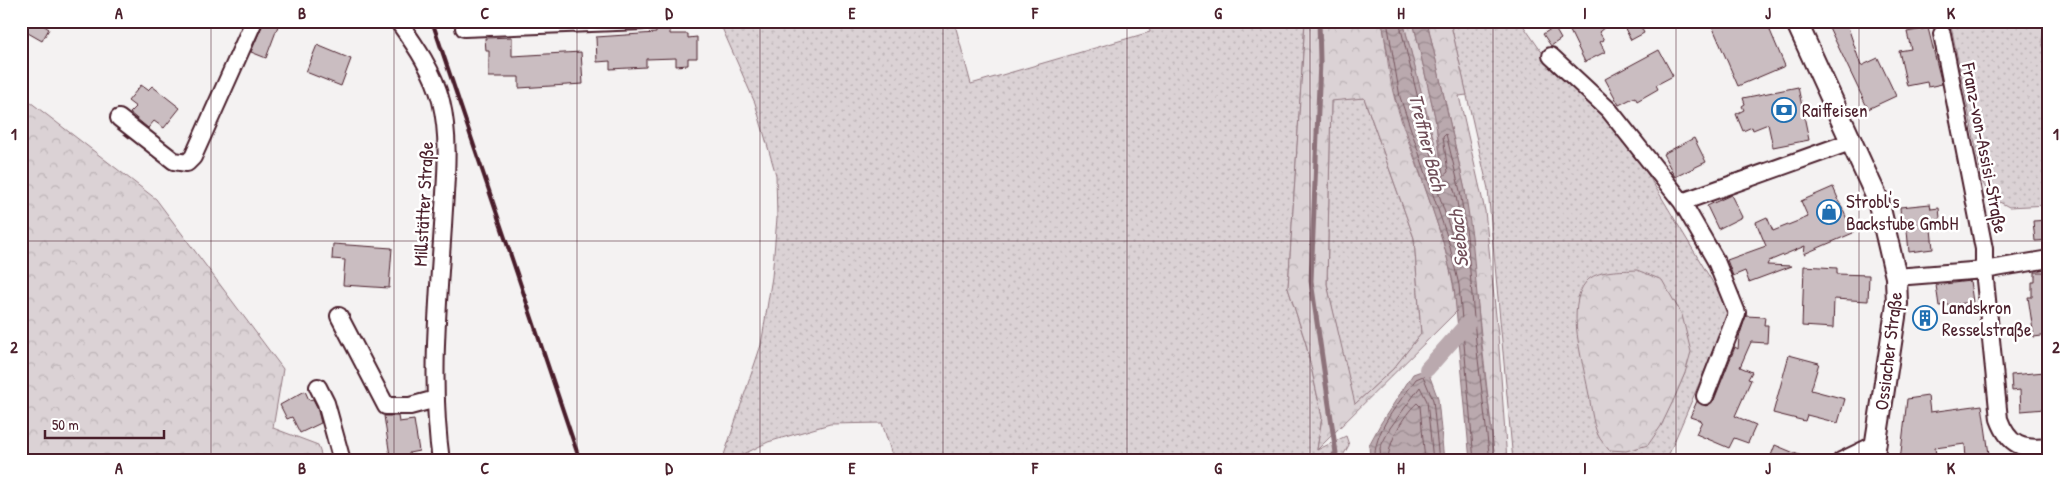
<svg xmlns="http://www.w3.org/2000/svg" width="2070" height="482" font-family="'Patrick Hand',sans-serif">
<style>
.green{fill:url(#green-dots);stroke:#927880;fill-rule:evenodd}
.forest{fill:url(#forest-crowns);stroke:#927880;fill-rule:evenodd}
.water{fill:url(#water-waves);stroke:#8d727a}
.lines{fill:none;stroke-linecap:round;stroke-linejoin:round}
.shore{stroke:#77565f;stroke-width:1}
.stream{stroke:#8d727a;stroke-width:5}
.canal{stroke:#baa9ae;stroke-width:16}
.building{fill:#cabdc1;stroke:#4a1f2b}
.minor-casing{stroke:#4a1f2b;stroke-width:20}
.major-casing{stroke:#4a1f2b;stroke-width:24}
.minor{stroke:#fff;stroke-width:16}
.major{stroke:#fff;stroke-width:20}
.rail{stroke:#4a1f2b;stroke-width:4}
.grid{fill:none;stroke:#4a1f2b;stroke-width:1;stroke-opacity:0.55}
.labels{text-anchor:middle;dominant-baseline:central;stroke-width:5;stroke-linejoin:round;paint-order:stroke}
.poi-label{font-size:19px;fill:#4a1f2b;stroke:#fff;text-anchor:start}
.street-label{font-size:19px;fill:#4a1f2b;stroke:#fff}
.water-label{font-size:20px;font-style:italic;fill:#714f59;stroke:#fff}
.neatline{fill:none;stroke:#4a1f2b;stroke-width:2}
.grid-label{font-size:16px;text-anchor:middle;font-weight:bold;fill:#4a1f2b}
</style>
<defs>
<pattern id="green-dots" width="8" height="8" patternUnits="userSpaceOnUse" patternTransform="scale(1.25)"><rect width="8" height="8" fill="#dbd2d5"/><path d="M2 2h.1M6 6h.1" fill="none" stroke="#bdb4b7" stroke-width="1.8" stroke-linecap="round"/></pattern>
<pattern id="forest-crowns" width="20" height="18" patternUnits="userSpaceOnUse" patternTransform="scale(1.25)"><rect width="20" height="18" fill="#dbd2d5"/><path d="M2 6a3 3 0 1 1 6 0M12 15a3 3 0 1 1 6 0" fill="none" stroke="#bdb4b7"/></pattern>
<pattern id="water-waves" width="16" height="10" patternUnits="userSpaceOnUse" patternTransform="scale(1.25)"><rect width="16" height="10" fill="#baa9ae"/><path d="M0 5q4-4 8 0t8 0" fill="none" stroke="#99898e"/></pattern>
</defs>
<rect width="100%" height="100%" fill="#f4f2f2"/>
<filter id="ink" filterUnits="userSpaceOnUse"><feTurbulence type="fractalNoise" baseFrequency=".02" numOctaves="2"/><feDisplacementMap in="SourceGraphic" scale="10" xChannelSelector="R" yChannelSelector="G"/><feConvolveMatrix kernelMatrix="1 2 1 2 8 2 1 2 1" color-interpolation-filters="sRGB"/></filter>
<g filter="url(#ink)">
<path class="green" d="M719,21h235l17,63 179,-52 -2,-11h157l-17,267 18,56 16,73 -5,33 29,-14 3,9 -9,16h-446l-12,-38 -52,1 -62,18 -38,19h-8l39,-116 11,-68 5,-59 -1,-43 -21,-72z
M1450,21h70l21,30 89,94 100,166 -64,150h-153l-25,-272zM1685,373l-24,53 -63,9 -11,-53z
M1950,21h96l-4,19 7,38v127l-40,2 -19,-10 -7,-14z
M1364,98l50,140 7,97 -28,34 -39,36 -27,-121 4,-184z"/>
<path class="forest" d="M1305,21h77c5,26 6,54 13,79 21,71 54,137 62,211l-140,139 5,-33 -16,-73 -18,-56zM1364,98l50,140 7,96 -28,35 -38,35 -28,-120 4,-183z
M1403,21h10l22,96 8,63z
M1427,21h23l17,74 -8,1 26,115 13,124 9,126h-12l-30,-271z
M21,95l135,104 127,170 -10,59 45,17 5,16h-302z
M1637,270l25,10 20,35 9,37 -6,21 -11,26 -13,27 -13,19 -22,6 -17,-1c-3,-4 -9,-10 -11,-15 -6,-13 -7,-31 -10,-45 -5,-28 -23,-84 -2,-108 11,-13 36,-11 51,-12z"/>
<path class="water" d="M1382,21h21l41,159 -9,-63 -22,-96h14l38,169 7,46 9,106 14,119h-25l-16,-175 -11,-45 -48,-143z
M1427,369l11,30 6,62h-74l-1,-16 12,-22 32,-49z"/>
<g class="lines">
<path class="shore" d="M1387,21l13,76 48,142 11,46 15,176
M1399,21l37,151 6,5 6,-5 -5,-35 3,-3 14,57 7,45 9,106 14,119
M1450,181c9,12 11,53 12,70l-2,2 -3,-2 -21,-66 2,-2z
M1375,461c-3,-29 25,-59 41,-82l7,-3 10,24 6,61
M1381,461l-1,-13 10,-20 30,-41 7,14 6,60
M1388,461c0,-18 15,-46 29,-58l3,3 5,55"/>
<path class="stream" d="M1319,21l1,40 -9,220 25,172 -8,8"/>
<path class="canal" d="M1427,369l41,-46"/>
</g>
<path class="building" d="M21,21h16l12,8 -7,12 -21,-12z
M264,21l14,5 -12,32 -15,-6z
M1581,21h31l-13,11 5,8 -4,2 5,10 -20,10 -15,-31 12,-6z
M1621,21h17l6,12 -13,7z
M1710,21h56l19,45 -47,20z
M1826,21h20l15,45 17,-8 18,38 -28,13z
M1554,27l7,12 -10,7 -8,-12z
M656,28h14v6h18v4l9,-1v21h-9v7l-12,1v-8l-30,1v8l-36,2v-8l-13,1 -1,-25 60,-4z
M1928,28l14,56 -14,3 -1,-5 -20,4 -8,-35 12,-2 -4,-17z
M512,37v19l69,-4 2,32 -64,4v-11h-30v-26h-3l-1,-13z
M317,45l34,14 -10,27 -35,-14z
M1659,50l14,26 -17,9 2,4 -21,12 -2,-4 -16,8 -14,-26z
M141,85l7,5 4,-4 28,22 -16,20 -10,-7 -6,7 -18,-15 6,-6 -8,-6z
M1798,87l11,53 -36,7 -5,-23 -15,6 -1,-3 -9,4 -7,-17 8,-4 -2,-4 3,-2 -2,-6z
M1694,138l12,24 -31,15 -12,-23z
M1833,187l20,46 -49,21 1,-8 -36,15 -2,4 25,1 -43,16 -4,-11 -12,5 -6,-16 39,-14 -10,-24 11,-5 6,14 35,-14 -7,-16z
M1731,195l11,22 -24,12 -11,-23z
M1930,204l1,5 8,-1 2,20 -10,1 2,20 -24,3 -3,-32 -5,1 -1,-14z
M2049,220v20l-14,1 -2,-20z
M333,244l59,4 -3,40 -46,-3 2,-25 -13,-1z
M1804,266l33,2v6l32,1 -1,26 -34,-2 -1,29 -31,-2z
M2035,272h14v63l-15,2 -6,-40h4v-15h3z
M1970,281l3,21 -34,4 -3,-21z
M1746,316l19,1 -1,8h4l-1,18 -16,-1 -11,25 12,5 -4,7 3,1 -16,36 21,9 -8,18 -14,-5 -5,10 -33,-14 6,-13 -12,-4 7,-16 9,5 8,-6 21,-53 3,2 1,-12z
M1789,355l30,8 -8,27 34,9 -7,24 -31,-8 -2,6 -32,-8z
M2045,372v37l-24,2 -1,-21 -8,1 -1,-16z
M305,391l4,9 4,-1 4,8 4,16 -21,10 -8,-16 -5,2 -7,-14z
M1928,396l2,16 52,-7 8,56h-24l-1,-17 -30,4 2,13h-37l7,-62z
M384,416h14l1,6 15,-2 5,31 -10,2 1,8h-16l-1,-5h-3z
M1775,445l36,15v1h-42z"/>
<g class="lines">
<defs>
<path id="minor" d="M398,21c17,24 36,51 43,80 10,41 4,84 2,125 -5,78 -13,157 -2,235
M464,28l178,-7
M1942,34l42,215v21l15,149c10,27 23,31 50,28
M1551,56l58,54 73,92 34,59 21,52 -32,83
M119,118l55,43 13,2 6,-6 61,-136
M1682,202l171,-61
M1896,277l88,-7 65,-11
M339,316l47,90h24l26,-7
M318,387l8,16 16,58
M1841,461l35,-17"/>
<path id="major" d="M1796,21l82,179 18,77 1,27 -4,26 -20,131"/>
</defs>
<use href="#minor" class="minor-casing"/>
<use href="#major" class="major-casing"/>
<use href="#minor" class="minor"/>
<use href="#major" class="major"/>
<path class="rail" d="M432,21l148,440"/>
</g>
</g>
<path class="grid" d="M211,21v440M394,21v440M577,21v440M760,21v440M943,21v440M1127,21v440M1310,21v440M1493,21v440M1676,21v440M1859,21v440M21,241h2028"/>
<defs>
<symbol id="bank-ring" viewBox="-11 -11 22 22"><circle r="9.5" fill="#fff" stroke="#1f6fb2" stroke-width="1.5"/><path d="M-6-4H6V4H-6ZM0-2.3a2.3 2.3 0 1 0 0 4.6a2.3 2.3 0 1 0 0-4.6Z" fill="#1f6fb2"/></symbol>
<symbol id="shop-ring" viewBox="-11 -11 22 22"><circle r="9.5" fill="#fff" stroke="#1f6fb2" stroke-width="1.5"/><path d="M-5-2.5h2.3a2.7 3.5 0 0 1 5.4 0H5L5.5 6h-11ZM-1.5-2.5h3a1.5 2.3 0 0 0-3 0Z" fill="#1f6fb2"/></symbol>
<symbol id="building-ring" viewBox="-11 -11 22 22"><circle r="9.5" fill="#fff" stroke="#1f6fb2" stroke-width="1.5"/><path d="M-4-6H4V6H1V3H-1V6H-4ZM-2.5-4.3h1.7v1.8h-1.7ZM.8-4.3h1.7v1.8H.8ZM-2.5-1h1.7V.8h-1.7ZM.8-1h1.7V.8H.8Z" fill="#1f6fb2"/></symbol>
</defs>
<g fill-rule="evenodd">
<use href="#bank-ring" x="1770" y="96" width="28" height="28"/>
<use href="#shop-ring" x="1815" y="198" width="28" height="28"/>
<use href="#building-ring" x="1911" y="304" width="28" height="28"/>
</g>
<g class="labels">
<g class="poi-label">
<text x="1802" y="110">Raiffeisen</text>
<text x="1846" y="201">Strobl's<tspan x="1846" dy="22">Backstube GmbH</tspan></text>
<text x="1942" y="307">Landskron<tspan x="1942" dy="22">Resselstraße</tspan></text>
</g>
<g class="street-label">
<text transform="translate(1985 148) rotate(79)">Franz-von-Assisi-Straße</text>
<text transform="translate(423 204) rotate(-87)">Millstätter Straße</text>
<text transform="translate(1888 351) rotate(-83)">Ossiacher Straße</text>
</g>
<g class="water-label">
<text transform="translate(1428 142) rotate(76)">Treffner Bach</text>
<text transform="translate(1458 239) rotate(-96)">Seebach</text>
</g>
</g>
<rect width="2070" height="482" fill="none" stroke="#fff" stroke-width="55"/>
<path d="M45 430v8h119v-8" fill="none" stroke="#4a1f2b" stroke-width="2.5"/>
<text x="52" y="430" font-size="15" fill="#4a1f2b" stroke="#ffffff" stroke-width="4" paint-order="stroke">50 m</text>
<rect x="28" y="28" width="2014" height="426" class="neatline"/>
<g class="grid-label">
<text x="119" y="19">A</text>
<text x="302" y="19">B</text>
<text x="485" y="19">C</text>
<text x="669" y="19">D</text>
<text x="852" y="19">E</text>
<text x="1035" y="19">F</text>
<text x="1218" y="19">G</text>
<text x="1401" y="19">H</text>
<text x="1585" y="19">I</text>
<text x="1768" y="19">J</text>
<text x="1951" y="19">K</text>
<text x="14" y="140">1</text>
<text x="2056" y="140">1</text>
<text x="14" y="353">2</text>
<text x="2056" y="353">2</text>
<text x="119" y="474">A</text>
<text x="302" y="474">B</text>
<text x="485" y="474">C</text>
<text x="669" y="474">D</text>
<text x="852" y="474">E</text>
<text x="1035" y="474">F</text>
<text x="1218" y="474">G</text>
<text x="1401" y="474">H</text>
<text x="1585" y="474">I</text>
<text x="1768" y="474">J</text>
<text x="1951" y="474">K</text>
</g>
</svg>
